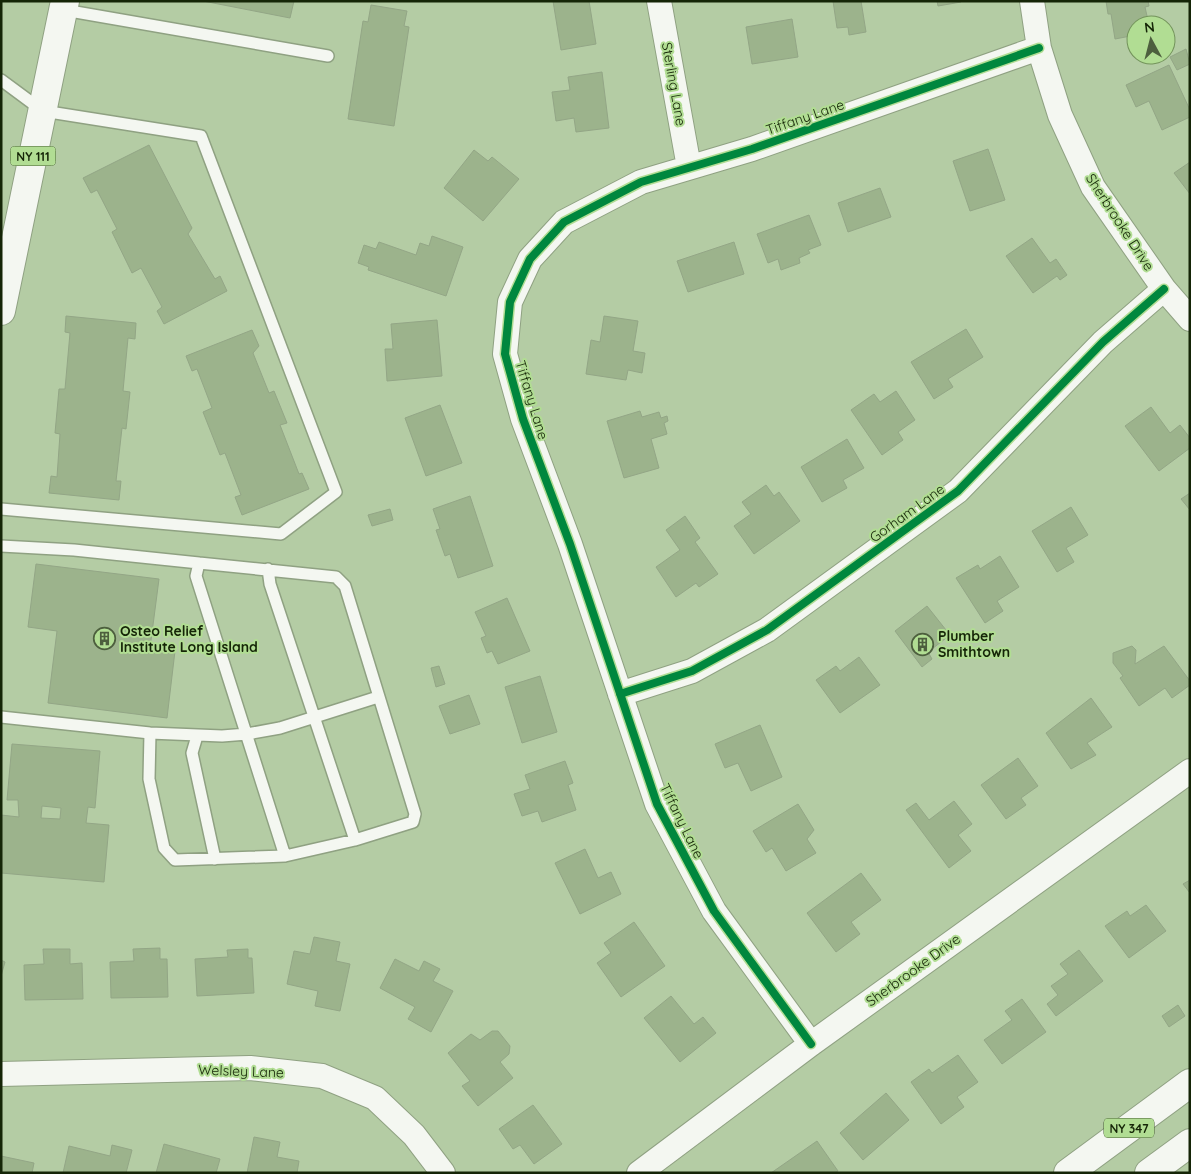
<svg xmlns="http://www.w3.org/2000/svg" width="1191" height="1174" font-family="Quicksand,sans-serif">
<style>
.building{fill:#9cb38c;stroke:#93a686;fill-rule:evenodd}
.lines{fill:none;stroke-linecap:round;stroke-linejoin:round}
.service-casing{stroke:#8fa182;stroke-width:14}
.minor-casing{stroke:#8fa182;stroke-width:26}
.primary-casing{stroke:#8fa182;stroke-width:30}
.trunk-casing{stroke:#8fa182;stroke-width:30}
.service{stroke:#f4f7f1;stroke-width:11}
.minor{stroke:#f4f7f1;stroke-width:24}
.primary{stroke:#f4f7f1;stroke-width:28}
.trunk{stroke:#f4f7f1;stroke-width:28}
.cycleway-casing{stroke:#b1dd93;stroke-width:11}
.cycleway{stroke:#00873e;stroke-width:8}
.labels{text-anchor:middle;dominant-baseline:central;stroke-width:4;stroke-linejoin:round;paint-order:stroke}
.shield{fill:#b1dd93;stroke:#445c31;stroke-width:1}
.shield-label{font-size:12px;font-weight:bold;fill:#152507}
.street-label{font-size:14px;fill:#152507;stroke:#b1dd93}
.poi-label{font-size:14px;font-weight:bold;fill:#152507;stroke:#b1dd93;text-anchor:start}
</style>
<rect width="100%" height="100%" fill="#b4cca4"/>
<path class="building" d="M203,1h91l-4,17z
M553,1h36l7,43 -35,6z
M833,1h28l5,31 -17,3 -1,-8 -11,1z
M937,1h24v1l-23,4z
M1106,1h42l1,5 -4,1 4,18h-13v10l-21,4 -4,-25h-3z
M371,5l36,6 -3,15 5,1 -15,99 -46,-7 15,-98 5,1z
M792,19l6,38 -46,7 -6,-37z
M1186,49l4,15 -13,6 -7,-13z
M1169,65l21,45v7l-28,13 -13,-29 -13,6 -10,-22z
M602,72l7,56 -33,4 -2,-14 -18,3 -4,-29 18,-2 -2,-13z
M149,145l43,83 -4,6 27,45 5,-3 7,15 -63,33 -7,-13 5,-4 -21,-39 -9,5 -20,-41 5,-3 -20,-39 -6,3 -8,-15z
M988,149l17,51 -35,11 -17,-50z
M474,150l14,11 4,-4 27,22 -36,42 -39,-33z
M1190,162v32l-16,-21z
M880,188l11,29 -43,15 -10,-29z
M809,215l12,30 -13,5 2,3 -11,5 1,5 -19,7 -3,-11 -10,4 -11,-29z
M432,236l31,11 -17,49 -78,-26 1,-3 -11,-4 6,-18 12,4 3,-7 37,13 4,-12 9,3z
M1032,238l18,25 6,-4 11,16 -7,5 -3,-4 -24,17 -27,-37z
M734,242l10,32 -56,18 -11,-31z
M66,316l70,7 -1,16 -7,-1 -5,53 7,1 -4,37 -4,-1 -6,53h5l-2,19 -70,-7 2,-17 6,1 3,-43 -5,-1 4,-44h6l5,-56 -5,-1z
M604,316l34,5 -5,30 12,2 -3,20 -14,-3 -2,10 -40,-6 5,-34 9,2z
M437,320l5,56 -55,5 -2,-32h8l-2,-25z
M966,329l17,28 -35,22 5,8 -19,12 -23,-37z
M252,330l7,16 -6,7 16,40 5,-2 13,32 -7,2 19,49 3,-1 7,16 -67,26 -7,-18 6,-2 -16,-42 -5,2 -17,-43 9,-4 -15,-39 -5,2 -6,-15z
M896,391l19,29 -17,12 5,8 -21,15 -31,-45 23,-16 6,8z
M440,405l22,58 -36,13 -21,-58z
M1151,407l19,26 10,-8 10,13v10l-31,23 -34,-45z
M640,411l2,6 17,-5 2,6 6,-2 1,5 -4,2 3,11 -16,5 8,29 -35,10 -17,-57z
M847,439l17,29 -21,12 4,8 -25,14 -21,-35z
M766,485l8,11 5,-4 21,29 -46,33 -20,-28 17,-12 -9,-12z
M1190,493v17l-9,-11z
M470,496l23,70 -35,12 -8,-24 -5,2 -9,-26 4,-1 -7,-20z
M1071,507l17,28 -22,13 8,14 -17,10 -25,-41z
M390,509l3,11 -21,6 -4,-11z
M685,516l15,22 -5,4 23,32 -19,13 -3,-4 -20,14 -20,-30 24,-17 -14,-20z
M1000,556l19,31 -22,14 6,10 -18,12 -29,-45 22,-13 2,4z
M36,564l123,15 -9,69 25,3 -8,67 -119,-15 9,-72 -29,-4z
M507,598l23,53 -32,13 -6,-13 -5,2 -6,-15 5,-2 -11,-24z
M927,606l23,29 -22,17 4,7 -10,8 -27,-36z
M1132,646l4,4 -1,14 29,-18 26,35v4l-18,13 -7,-10 -26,18 -19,-28 3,-2 -10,-13v-10z
M859,657l21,28 -40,28 -24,-33 20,-14 4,5z
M439,666l6,18 -9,3 -5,-19z
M540,676l17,56 -35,11 -17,-56z
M469,695l11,29 -30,10 -11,-28z
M1091,698l21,29 -25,16 9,12 -25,14 -25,-36z
M760,725l22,52 -31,14 -13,-28 -13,5 -10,-24z
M12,744l88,7 -5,57 -7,-1 -2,16 23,2 -5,57 -103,-9v-58l18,2 -1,-17h-11zM42,806l19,2 -1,11 -19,-1z
M1018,758l20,28 -17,12 5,7 -20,14 -25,-34z
M565,761l8,22 -5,2 8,25 -34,12 -4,-11 -16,5 -8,-22 16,-5 -5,-14z
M954,801l18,23 -14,11 13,16 -22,17 -43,-58 10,-7 13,17z
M798,804l16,26 -7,9 9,14 -30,18 -14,-23 -6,4 -13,-21z
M585,849l13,29 13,-6 10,22 -41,20 -25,-51z
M861,873l20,27 -30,22 9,12 -24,18 -29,-39z
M1190,880v13l-7,-9z
M1146,905l20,26 -37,27 -24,-32 22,-15 3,5z
M634,922l31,44 -44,31 -24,-34 14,-10 -7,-10z
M314,937l26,5 -4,19 14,3 -10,47 -25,-5 3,-15 -31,-7 7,-33 16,3z
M160,948v11h7l1,38 -57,1 -1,-36 24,-1 -1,-12z
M43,949h27v15l12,-1 1,36 -58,1 -1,-35 20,-1z
M248,949v9h4l2,35 -57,3 -2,-37 33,-2 -1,-7z
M1079,950l24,31 -47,35 -9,-12 11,-9 -7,-9 17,-12 -8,-10z
M395,959l24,12 5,-10 16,8 -7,12 20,10 -22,41 -23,-13 7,-12 -35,-19z
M1,960l4,2 -4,14z
M671,996l23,28 9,-7 13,16 -36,29 -36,-44z
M1022,999l24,33 -44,32 -18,-24 28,-20 -7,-9z
M1178,1005l7,11 -16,11 -7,-11z
M492,1031h6l12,15 -1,8 -9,8 13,16 -35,28 -16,-20 8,-5 -22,-28 23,-19 9,6z
M958,1055l20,27 -21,15 7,10 -23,17 -30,-42 18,-13 3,4z
M886,1093l23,27 -46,40 -23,-27z
M533,1105l29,39 -28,20 -14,-19 -7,4 -14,-20z
M254,1137l26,5 -3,15 22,4 -2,12h-50z
M817,1141l21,30 -4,2h-63z
M164,1144l56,15 -4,14h-60z
M112,1145l20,5 -6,23h-63l6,-27 41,10z
M1,1156l33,7 -2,10h-31z"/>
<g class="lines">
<defs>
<path id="service" d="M64,10l264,46
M1,80l42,31 158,25 135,356 -55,42 -280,-25
M1,546l73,4 125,13
M268,569l2,15 85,256
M1,717l149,16 72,3 25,-2 33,-6 98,-31
M150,733l-1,46 15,69 11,12 110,-4 70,-16 58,-18 2,-8 -70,-228 -9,-9 -137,-14 -3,13 89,280
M197,736l-5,17 23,106"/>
<path id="minor" d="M659,1l30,166
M1032,1l7,47 21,67 33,72 71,102 26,30
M620,694l72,-23 75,-41 191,-139 145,-149 61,-53
M811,1044l-97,-133 -57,-107 -87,-260 -47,-125 -18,-65 5,-52 20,-43 34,-37 77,-40 111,-33 287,-101
M1,1074l249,-6 72,8 53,22 39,37 29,38
M639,1173l172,-129 379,-273"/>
<path id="primary" d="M1,311l64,-310"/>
<path id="trunk" d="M1068,1173l122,-90
M1149,1173l41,-30"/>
</defs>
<use href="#service" class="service-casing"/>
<use href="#minor" class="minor-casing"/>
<use href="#primary" class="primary-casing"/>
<use href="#trunk" class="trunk-casing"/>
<use href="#service" class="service"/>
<use href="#minor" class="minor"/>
<use href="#primary" class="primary"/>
<use href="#trunk" class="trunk"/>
<defs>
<path id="cycleway" d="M620,694l72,-23 75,-41 191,-139 145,-149 61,-53
M811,1044l-97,-133 -57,-107 -87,-260 -47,-125 -18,-65 5,-52 20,-43 34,-37 77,-40 111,-33 287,-101"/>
</defs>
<use href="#cycleway" class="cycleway-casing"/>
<use href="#cycleway" class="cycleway"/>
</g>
<defs>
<symbol id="building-ring" viewBox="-11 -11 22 22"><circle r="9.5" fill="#b1dd93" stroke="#4d5f3e" stroke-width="1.5"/><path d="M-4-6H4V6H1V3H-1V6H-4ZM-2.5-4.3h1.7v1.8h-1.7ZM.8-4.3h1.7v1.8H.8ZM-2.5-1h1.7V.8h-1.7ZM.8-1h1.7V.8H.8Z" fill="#4d5f3e"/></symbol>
</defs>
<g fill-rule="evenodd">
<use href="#building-ring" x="92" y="626" width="25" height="25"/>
<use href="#building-ring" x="910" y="632" width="25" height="25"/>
</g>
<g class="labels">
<g class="shield">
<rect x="10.5" y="146.5" width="45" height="19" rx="4"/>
<rect x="1104" y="1118.5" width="50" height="19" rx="4"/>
</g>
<g class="shield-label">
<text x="33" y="156">NY 111</text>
<text x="1129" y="1128">NY 347</text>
</g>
<g class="street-label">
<text transform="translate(674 84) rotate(80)">Sterling Lane</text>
<text transform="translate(805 117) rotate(-19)">Tiffany Lane</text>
<text transform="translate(1120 222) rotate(57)">Sherbrooke Drive</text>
<text transform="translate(532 400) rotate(73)">Tiffany Lane</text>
<text transform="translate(907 513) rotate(-36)">Gorham Lane</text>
<text transform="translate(682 821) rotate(64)">Tiffany Lane</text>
<text transform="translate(913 970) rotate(-36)">Sherbrooke Drive</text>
<text transform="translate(241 1071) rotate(2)">Welsley Lane</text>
</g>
<g class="poi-label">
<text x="120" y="631">Osteo Relief<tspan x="120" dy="16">Institute Long Island</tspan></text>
<text x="938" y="636">Plumber<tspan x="938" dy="16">Smithtown</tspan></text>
</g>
</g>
<rect width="1191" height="1174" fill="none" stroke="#152507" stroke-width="5"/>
<g transform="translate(1151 40) rotate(353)"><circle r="24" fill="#b1dd93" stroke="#73935b"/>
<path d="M0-4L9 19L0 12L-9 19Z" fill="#4d5f3e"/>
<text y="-8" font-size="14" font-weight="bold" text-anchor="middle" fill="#152507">N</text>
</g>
</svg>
